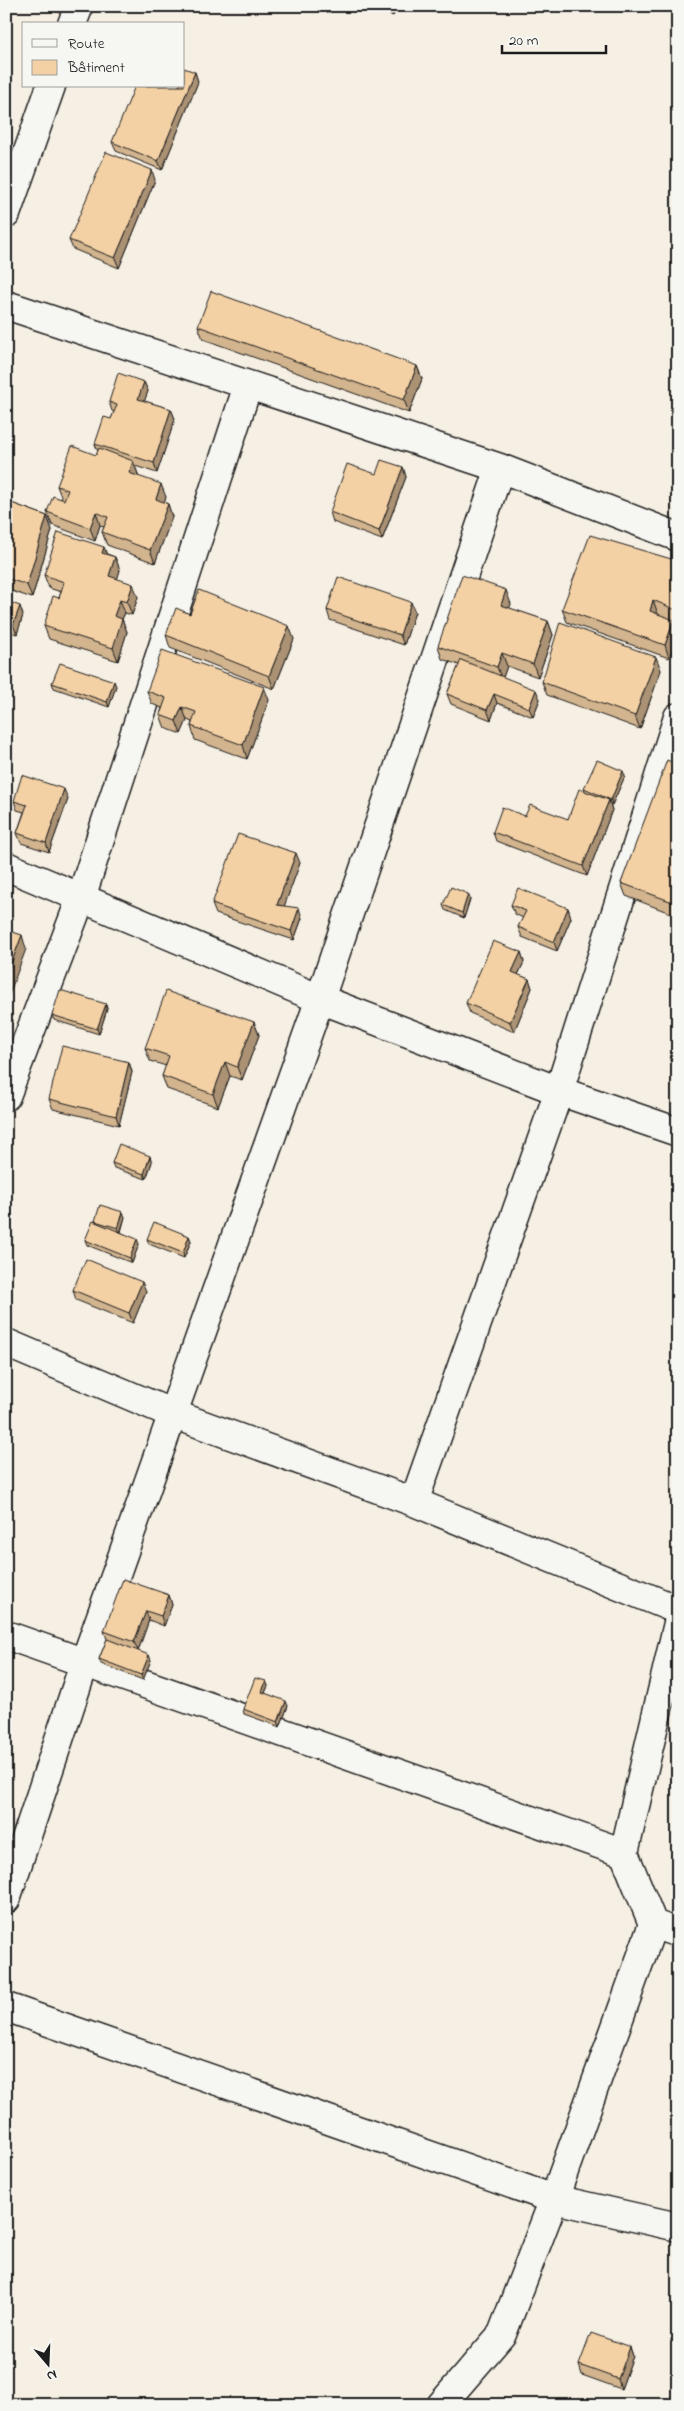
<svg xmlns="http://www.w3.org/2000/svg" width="684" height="2411" font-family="'Indie Flower',sans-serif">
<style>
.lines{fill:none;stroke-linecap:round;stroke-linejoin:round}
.street-casing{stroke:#1c1c1c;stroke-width:31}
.street{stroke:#f6f6f2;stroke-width:28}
.wall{fill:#d2b48e;stroke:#1c1c1c}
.shaded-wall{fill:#ab9274;stroke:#1c1c1c}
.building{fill:#f4d1a5;stroke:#1c1c1c}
</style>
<rect width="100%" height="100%" fill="#f6efe3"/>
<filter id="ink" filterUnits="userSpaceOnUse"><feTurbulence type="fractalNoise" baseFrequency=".02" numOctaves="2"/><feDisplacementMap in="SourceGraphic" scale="10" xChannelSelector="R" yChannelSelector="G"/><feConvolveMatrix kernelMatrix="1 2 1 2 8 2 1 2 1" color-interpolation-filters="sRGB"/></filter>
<g filter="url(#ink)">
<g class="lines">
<defs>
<path id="street" d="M72,24l7,-18
M6,214l45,-128
M6,305l494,163 178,69
M6,866l314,133 239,92 119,41
M6,1096l75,-198 167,-513
M6,1343l167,71 241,88 264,108
M414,1502l145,-411 119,-374
M678,1623l-54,230 29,71 25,9
M6,1635l618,218
M6,1899l78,-235 236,-665 180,-531
M6,2007l548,192 124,28
M441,2405l61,-71 52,-135 99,-275"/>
</defs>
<use href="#street" class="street-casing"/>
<use href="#street" class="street"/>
</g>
<path class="wall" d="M372,6h26l-5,10z
M195,72l3,10 -36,88 -46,-19 -4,-9z
M155,180l-36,88 -46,-19 -4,-9z
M198,326l219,40 5,13 -13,34 -206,-74z
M144,382l4,9 -4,10 27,8 4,10 -18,54 -22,-7 3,8v2l28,21 -2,5 4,2 4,13 -17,46 -48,-18 -5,-13 2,-5 -4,-2 -5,16 -43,-16 -5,-13 17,-12 -2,-1 -5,-13 39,-31 2,-3 -3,-8 16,-25 3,-7 -2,-1 -3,-9z
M403,467l3,10 -24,63 -49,-18 -3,-10 46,-38z
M6,501l41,15 5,14 -20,68 -26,-9z
M107,554l8,3 5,13 -3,9 21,18 -6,18 -7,-2 -3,6 5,13 -9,29 -69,-22 -5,-13 15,-28 2,-6 -12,-4 -5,-13z
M678,561v61l-4,-2 4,11v4l-9,23 -102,-36 -5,-13z
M6,601l17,14 -6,19 -11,-3z
M511,604l-2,4 39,13 5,14 -15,42 -31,-11 -4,11 37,22 -7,18 -36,-14 -6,17 -40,-16 -4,-10 12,-29 -17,-6 -4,-13z
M327,610l88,2 -11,33 -74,-25z
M190,614l104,25 -20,50 -104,-41 -4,-13z
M661,670l-21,59 -93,-34 -5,-13z
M52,683l64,3 -7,21 -55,-19z
M147,691l122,9 -22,59 -52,-19 -4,-14 1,-4 -5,-2 -6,14 -16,-6 -5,-13 2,-7 -10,-4z
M678,759v157l-52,-20 -5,-13z
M625,776l-13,29 -2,-1 2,6 -25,66 -91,-35 -3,-9 75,-13 17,-28 -1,-3z
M68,799l-19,53 -28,-9 -4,-10 7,-21 -7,-2 -3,-9z
M300,863l-16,43 18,12 -8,22 -78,-26 -4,-10z
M468,894l2,5 -6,19 -19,-8 -2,-5z
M511,905l57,3 3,10 -14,33 -35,-14 -4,-10 5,-9 -8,-4z
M521,952l3,10 -6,13 11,4 3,9 -18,44 -44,-19 -4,-10z
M106,1004l1,5 -8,25 -45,-14 -2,-5z
M254,1022l5,13 -17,45 -12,-4 -12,31 -51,-18 -5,-13 4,-10 -16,-5 -5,-13z
M129,1062l3,10 -13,53 -66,-16 -4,-10z
M152,1162l-6,17 -32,-11 -2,-5z
M125,1217l-4,15 18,12 -7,19 -45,-18 -2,-5 10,-18v-1z
M189,1236l2,5 -7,17 -35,-14 -2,-5z
M73,1290l73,1 -13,32 -57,-23z
M169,1595l3,10 -8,21 -15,-6 -11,31 13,9 -8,20 -42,-16 -2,-5 8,-20 -3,-8z
M266,1681l2,5 -3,7 23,13 -8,21 -36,-13 -1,-5z
M630,2347l3,9 -12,33 -39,-14 -3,-10z"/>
<path class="shaded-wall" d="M390,6h8l-5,10 -3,-9z
M195,72l3,10 -36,88 -4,-9z
M152,170l3,10 -36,88 -4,-10z
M417,366l5,13 -13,34 -5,-13z
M144,382l4,9 -6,17 -4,-9z
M171,409l4,10 -18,54 -3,-10z
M133,461l5,13 -4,12 -5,-13z
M403,467l3,10 -24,63 -3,-9z
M161,484l5,13 -6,15 -4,-13z
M168,504l4,13 -17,46 -5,-13z
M96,512l4,13 -5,16 -5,-13z
M47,516l5,14 -20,68 -5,-13z
M104,547l5,13 -7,-7z
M115,557l5,13 -6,20 -5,-14z
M133,584l5,13 -6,18 -5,-13z
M506,590l5,14 -5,14 -5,-13z
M120,600l5,13 -3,6 5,13 -9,29 -5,-13 1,-32z
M653,600l5,14 -3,10 -5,-13z
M411,602l4,10 -11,33 -4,-10z
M20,606l3,9 -6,19 -4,-9z
M674,620l4,11v4l-9,23 -4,-13z
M548,621l5,14 -15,42 -5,-13z
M289,626l5,13 -20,50 -5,-13z
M502,653l5,13 -5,14 -5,-13z
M656,657l5,13 -21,59 -5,-13z
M114,681l2,5 -7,21 -2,-5z
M264,687l5,13 -22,59 -4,-14z
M536,690l4,9 -7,18 -4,-9z
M494,694l3,9 -6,17 -4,-10z
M182,707l5,13 -6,14 -5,-13z
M623,771l2,5 -13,29 -1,-5z
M64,789l4,10 -19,53 -3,-9z
M609,800l3,10 -25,66 -4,-10z
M296,853l4,10 -19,52 -4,-10z
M468,894l2,5 -6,19 -2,-5z
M299,908l3,10 -8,22 -3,-9z
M568,908l3,10 -14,33 -3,-9z
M22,935l4,14 -20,54v-26z
M521,952l3,10 -9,19 -3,-9z
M529,979l3,9 -18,44 -4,-10z
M106,1004l1,5 -8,25 -2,-5z
M254,1022l5,13 -17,45 -5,-13z
M129,1062l3,10 -13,53 -3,-9z
M225,1062l5,14 -12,31 -5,-13z
M150,1156l2,6 -6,17 -2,-5z
M123,1212l2,5 -5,16 -2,-5z
M189,1236l2,5 -7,17 -1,-5z
M137,1239l2,5 -7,19 -2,-5z
M142,1282l4,9 -13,32 -4,-10z
M169,1595l3,10 -8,21 -3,-10z
M146,1611l3,9 -11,31 -4,-9z
M149,1655l2,5 -8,20 -2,-5z
M266,1681l2,5 -5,11 -1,-5z
M286,1701l2,5 -8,21 -2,-5z
M630,2347l3,9 -12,33 -3,-10z"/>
<path class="building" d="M184,68l11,4 -37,89 -46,-19 23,-56h49z
M106,152l46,18 -37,88 -46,-18z
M211,291l206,75 -13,34 -206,-74z
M118,373l26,9 -6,17 33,10 -17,54 -59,-19 9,-27 7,2 6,-14 -8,-3z
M72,446l24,9 3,-7 34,13 -4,12 32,11 -5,15 12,5 -18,46 -48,-18 6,-15 -12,-5 -6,16 -43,-16 6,-16 11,4 4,-10 -11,-4z
M381,460l22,7 -24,64 -49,-19 17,-48 29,10z
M6,501l41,15 -20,69 -21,-7z
M58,532l46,15 -2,6 13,4 -6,19 24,8 -6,18 -7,-2 -6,16 8,3 -9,29 -69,-22 9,-30 6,2 5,-16 -20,-7z
M590,535l88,26v45l-2,4 -23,-10 -3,11 24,9 -9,25 -103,-36z
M462,575l44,15 -5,15 47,16 -15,43 -31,-11 -5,14 -59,-21z
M338,577l73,25 -11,33 -73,-25z
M199,590l90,36 -20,50 -103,-41 10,-27 14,6z
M6,601l14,5 -7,19 -7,-3z
M560,622l96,35 -21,59 -93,-34z
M162,650l102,37 -21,58 -52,-19 5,-14 -14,-5 -6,14 -16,-6 6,-17 -19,-7z
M461,660l75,30 -7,18 -35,-14 -7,16 -40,-16z
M60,663l54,18 -7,21 -55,-19z
M678,759v145l-57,-21 46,-123 9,4z
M597,760l26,11 -12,29 -27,-12z
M22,775l42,14 -18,54 -29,-10 10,-28 -13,-4z
M579,789l30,11 -26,66 -90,-34 9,-25 23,9 5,-11 38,14z
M238,834l58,19 -19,52 22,3 -8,23 -79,-27z
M451,887l17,7 -6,19 -19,-8z
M518,888l50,20 -14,34 -36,-15 8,-16 -15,-6z
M6,930l16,5 -16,42z
M493,941l28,11 -9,20 17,7 -19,43 -44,-19z
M60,990l46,14 -9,25 -45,-14z
M166,991l88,31 -17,45 -12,-5 -12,32 -51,-18 7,-20 -24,-8z
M62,1046l67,16 -13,54 -67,-17z
M119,1144l31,12 -6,18 -32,-11z
M100,1205l23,7 -5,16 -23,-7z
M93,1221l44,18 -7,19 -45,-18z
M154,1222l35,14 -6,17 -36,-14z
M86,1259l56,23 -13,31 -56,-23z
M123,1579l46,16 -8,21 -15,-5 -12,31 -30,-11z
M107,1639l42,16 -8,20 -42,-16z
M255,1678l11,3 -4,11 24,9 -8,21 -35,-13z
M591,2333l39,14 -12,32 -39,-14z"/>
</g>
<rect width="684" height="2411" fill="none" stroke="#f6f6f2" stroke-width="25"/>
<rect x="12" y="12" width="659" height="2386" fill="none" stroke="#1c1c1c" stroke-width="2" filter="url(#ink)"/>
<rect x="22" y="22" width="162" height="65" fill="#f6f6f2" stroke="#9f9f9c"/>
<rect x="32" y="39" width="25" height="8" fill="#f6f6f2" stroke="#9f9f9c"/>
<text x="68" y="48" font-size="15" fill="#1c1c1c">Route</text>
<rect x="32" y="60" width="25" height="15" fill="#f4d1a5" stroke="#9f9f9c"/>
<text x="68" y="72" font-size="15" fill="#1c1c1c">Bâtiment</text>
<g transform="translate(48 2364) rotate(161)" stroke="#f6f6f2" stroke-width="4" paint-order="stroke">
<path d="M0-4L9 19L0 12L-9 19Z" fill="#1c1c1c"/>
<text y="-8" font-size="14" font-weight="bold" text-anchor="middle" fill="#1c1c1c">N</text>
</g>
<path d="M502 45v8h104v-8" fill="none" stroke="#1c1c1c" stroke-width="2.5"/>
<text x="509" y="45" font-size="15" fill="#1c1c1c" stroke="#f6f6f2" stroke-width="4" paint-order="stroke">20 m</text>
</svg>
